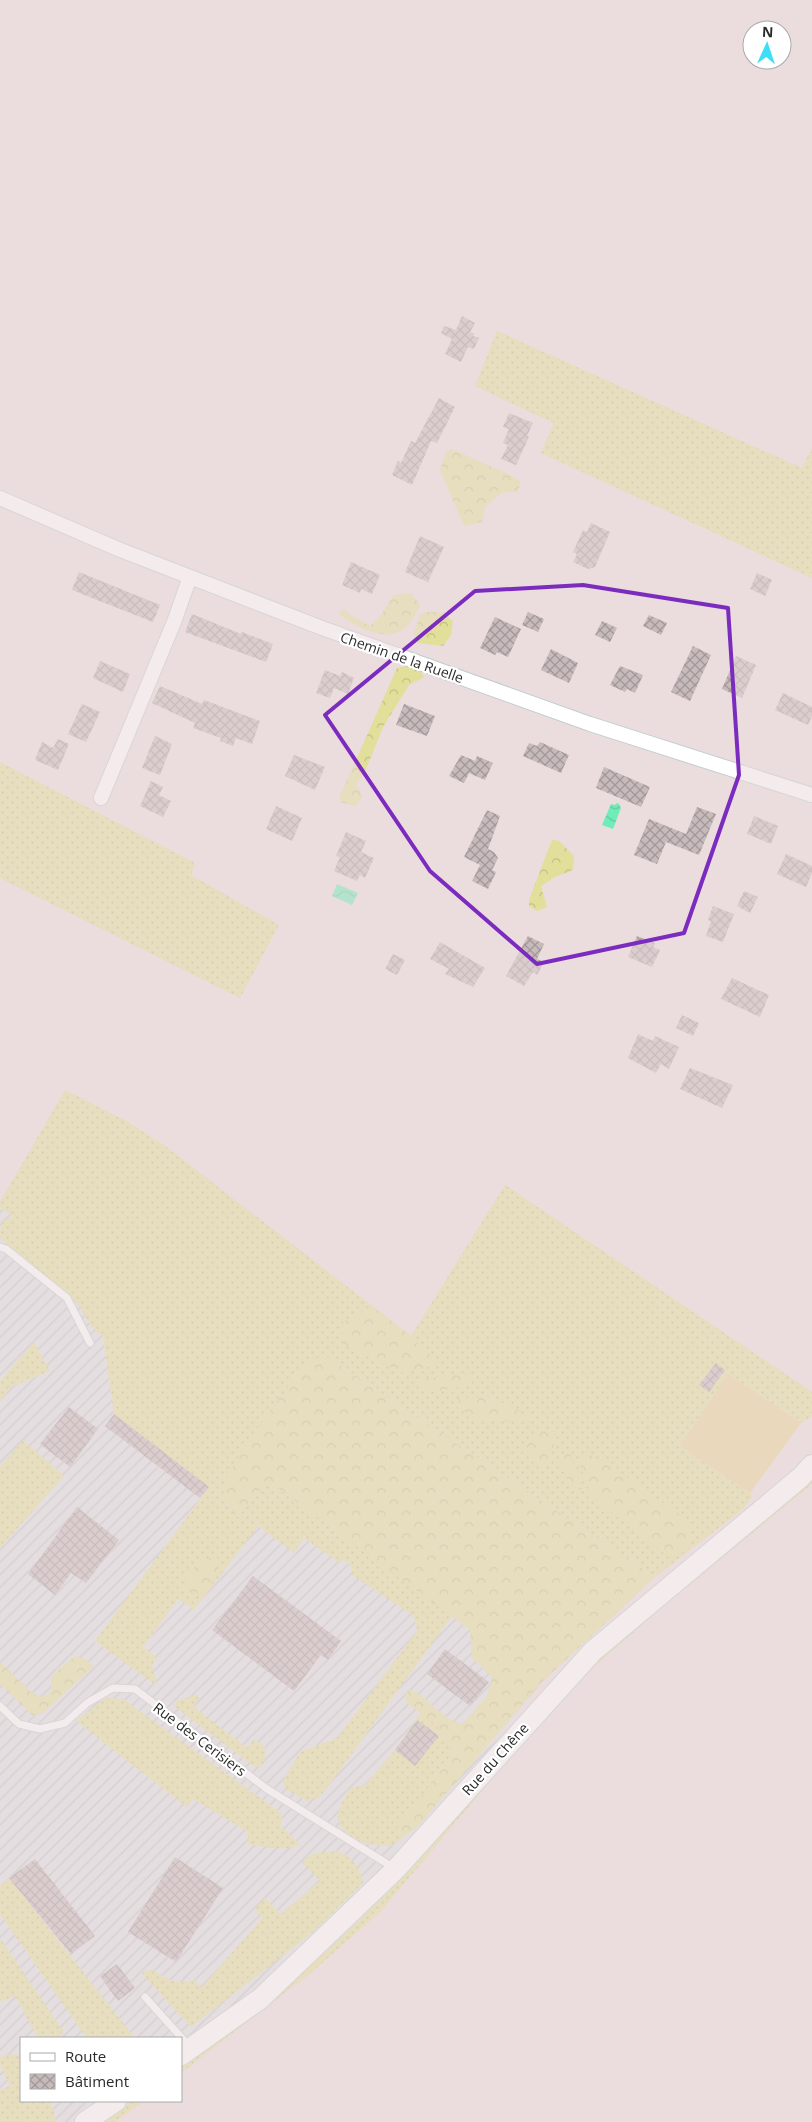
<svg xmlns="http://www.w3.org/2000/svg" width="812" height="2122" font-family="'Open Sans',sans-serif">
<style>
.industrial{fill:url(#industrial-furrows)}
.grass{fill:url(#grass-dots)}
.forest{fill:url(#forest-crowns)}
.pitch{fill:#e8d395}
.water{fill:url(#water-waves)}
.building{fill:url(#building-cross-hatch)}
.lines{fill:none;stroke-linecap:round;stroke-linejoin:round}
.lane-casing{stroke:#c0ced0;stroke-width:9}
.street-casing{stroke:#c0ced0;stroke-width:16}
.secondary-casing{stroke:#c0ced0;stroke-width:22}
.lane{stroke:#fff;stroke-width:7}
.street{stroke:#fff;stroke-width:14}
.secondary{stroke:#fff;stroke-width:20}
.marked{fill:none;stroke:#7b2cbf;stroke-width:4;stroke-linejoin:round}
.labels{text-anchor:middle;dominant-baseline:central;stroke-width:4.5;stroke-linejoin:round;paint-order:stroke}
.street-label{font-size:14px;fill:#2a2a2a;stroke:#fff}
</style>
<defs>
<pattern id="industrial-furrows" width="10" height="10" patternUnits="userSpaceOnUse" patternTransform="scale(1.25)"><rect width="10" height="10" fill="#dcdfe4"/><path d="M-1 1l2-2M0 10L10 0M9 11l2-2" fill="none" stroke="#bdc0c4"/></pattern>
<pattern id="grass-dots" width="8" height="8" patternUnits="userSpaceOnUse" patternTransform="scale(1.25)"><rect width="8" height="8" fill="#e1df99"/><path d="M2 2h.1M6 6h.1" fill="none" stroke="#c1c084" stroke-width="1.8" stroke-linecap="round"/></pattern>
<pattern id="forest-crowns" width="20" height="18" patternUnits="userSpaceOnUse" patternTransform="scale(1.25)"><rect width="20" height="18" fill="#e1df99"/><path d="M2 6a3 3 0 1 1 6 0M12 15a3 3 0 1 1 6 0" fill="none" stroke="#c1c084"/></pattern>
<pattern id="water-waves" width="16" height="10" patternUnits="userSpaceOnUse" patternTransform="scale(1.25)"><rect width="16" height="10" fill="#70ecb8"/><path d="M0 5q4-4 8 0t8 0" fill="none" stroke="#61cb9e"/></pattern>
<pattern id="building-cross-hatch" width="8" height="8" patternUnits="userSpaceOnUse" patternTransform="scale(1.25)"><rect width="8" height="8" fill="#c7babb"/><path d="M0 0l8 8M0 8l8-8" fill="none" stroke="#a29798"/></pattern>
</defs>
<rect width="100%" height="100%" fill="#ebdcdd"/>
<path class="industrial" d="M0,1208l92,53 22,153 95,73 -114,155 50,34 -4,-25 97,-134 30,-36 274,201 -146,187 -215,186v-17h-160v63h95l-31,21h-85z"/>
<path class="grass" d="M497,331l305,137 10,-20v130l-271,-125 13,-30 -79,-37z
M0,762l195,101 -4,12 88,50 -39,73 -240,-120z
M65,1090l63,32 36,23 247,191 94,-151 307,207v24l-11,7 -73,-49 -48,72 70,47 2,4 -10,13 -87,67 -329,-221 -100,148 12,13 30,-36 184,135 -131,180 -14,5 -22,-12 -2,-8 17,-29 37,-14 80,-107 -3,-15 -62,-41 -1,-9 -8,-7 -5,3 -34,-24 -10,15 -36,-27 -64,84 -16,-11 -35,48 14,11 -5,6 5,22 -62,-45 114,-154 -95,-73 -11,-78 -11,-8 -13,-23 -79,-67 1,-16 13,-6 -14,-8v-6z
M34,1342l16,29 -39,16 -11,15v-21z
M23,1440l41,36 -64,72v-81z
M812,1473v11l-152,125 -72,63 -85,94 -122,145 -69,61 -131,101v-10l93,-69 84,-72 237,-267z
M196,1695l3,3 -5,9 53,41 7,-9 12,9 -2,16 -8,4 -82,-62 2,-5z
M106,1698l17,1 158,114v14l19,17c-15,9 -36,2 -52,0v-12l-55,-33 -6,8 -111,-86z
M421,1713l14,11 18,23 -3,12 -51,73 5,5c-4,2 -9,7 -13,8 -18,4 -53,-8 -53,-29 1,-11 7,-19 13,-28l14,-3 30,-35z
M337,1851c15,7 23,14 26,32l-50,49 -122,95 -50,-54 11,-4c15,12 24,15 43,11l6,8 62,-71 -9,-8 11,-11 16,16 39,-33 -18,-19 12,-9z
M9,1878l126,160h-47l-7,-8 -81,-116v-28z
M0,1938l63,93 -3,7h-22l-23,-42 -15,6z
M11,2054l10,3v44h29l7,21h-57v-32l10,-4 -10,-21v-8z
M130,2101h14l-29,21h-14z"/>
<path class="forest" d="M452,449l58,26 11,7 -3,9 -16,2 -17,13 -3,16 -18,4 -24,-56 6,-18z
M411,593l9,12c-4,8 -8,17 -15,23 -19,16 -52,-2 -67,-15l6,-4 8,7 18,10 11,-11 13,-20z
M427,612h16l10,9 -2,14 -8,11 -25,-3 -4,-9 6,-20z
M406,666l14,5 4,6 -15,8 -26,42 -19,47 -8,10 6,12 -6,10 -16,-4v-6l57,-128z
M552,840l7,1 15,15 -1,14 -18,7 -14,9 6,21 -10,4 -8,-5v-6z
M372,1306l39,30 10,12 17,13 -1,4 -34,8 -57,-27 -5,-9 2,-15z
M326,1356l329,221 -113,105 -122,142 -16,13 -7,-9 53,-69 3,-12 -18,-23 -27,-20 -3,-8 4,-7c21,8 32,31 54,35l25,-30 4,-17 -20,-19 -2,-28 -202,-149 -30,36c-9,-10 -14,-16 -13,-30 1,-22 67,-105 84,-127z
M460,1372l14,6 -3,7 -38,7 -20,-12 16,-1z
M493,1397l38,20 -2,5 -51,-2 -24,-15 5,-7z
M545,1430l9,2v11l-5,23h-7l-21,-15v-5z
M565,1451l5,2 12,36 -6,1 -9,-13 -7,-19z
M587,1454l17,7 83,59 5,22 -6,9 -16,7 -79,-62 -13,-37z
M216,1555c7,14 -2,25 -9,37l-8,2 -15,-3 2,-13 12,-15z
M75,1656l13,4 5,7 -51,47 -10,1 -32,-31v-22l32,31 11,4 8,-6v-15z"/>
<path class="pitch" d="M728,1374l73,49 -51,70 -70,-47z"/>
<path class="water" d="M617,803l2,1 2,4 -8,21 -11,-4 9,-21 4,1z
M337,884l21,9 -6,12 -20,-9z"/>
<path class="building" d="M462,316l13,7 -5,9 4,2 -1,2 6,2 -5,11 -6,-2 -7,15 -16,-8 7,-15 -11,-6 3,-7 12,4z
M439,398l16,9 -18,36 -6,-2 -19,44 -20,-10 6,-14 3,2 10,-22 4,2z
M509,413l24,10 -6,13 2,1 -13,28 -15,-6 7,-14 -5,-2 6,-14 -6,-2z
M591,523l19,9 -15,35 -7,2 -15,-7 4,-8 -4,-2 10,-22 4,2z
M420,536l24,11 -16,35 -23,-10z
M351,562l29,13 -8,19 -11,-5 -1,4 -18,-8z
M79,572l81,33 -7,17 -81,-32z
M757,573l15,7 -7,16 -15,-7z
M528,612l16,7 -6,13 -16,-7z
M192,614l49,20 1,-2 31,12 -7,18 -81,-30z
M649,615l18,8 -6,12 -18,-9z
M495,617l26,12 -13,28 -11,-5 -2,3 -15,-7z
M602,621l15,7 -7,14 -15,-7z
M693,646l18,9 -21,46 -19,-9z
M551,649l27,14 -9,20 -28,-13z
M736,656l20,9 -14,33 -20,-9z
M100,661l30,13 -7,18 -30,-14z
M620,666l23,9 -8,18 -8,-4 -2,3 -15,-7z
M325,670l15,6 2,-4 12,6 -6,16 -14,-6 -4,10 -14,-5z
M160,686l42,18 2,-4 56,21 -8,23 -16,-6 -3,8 -13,-5 1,-3 -28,-10 2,-5 -43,-20z
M783,693l29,14v9l-4,9 -33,-15z
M82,704l18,8 -14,30 -18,-8z
M404,704l31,12 -8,20 -31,-11z
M155,736l17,8 -12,31 -18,-7z
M58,739l11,5 -11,26 -23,-10 7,-18 11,6z
M540,742l29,13 -8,18 -38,-17 6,-13 8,3z
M294,755l31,12 -10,23 -30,-14z
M461,755l14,6 2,-5 16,7 -8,17 -16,-7 -5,10 -15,-7z
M604,767l46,20 -9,20 -45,-19z
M151,781l12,6 -4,8 12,6 -8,16 -23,-11z
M276,806l26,12 -10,23 -26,-12z
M697,807l19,7 -17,41 -33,-13 -9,22 -23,-9 15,-36 37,15z
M487,810l13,6 -12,33 6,3 4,6 -6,12 4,2 -8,17 -16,-8 8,-16 -16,-8z
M754,816l24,10 -7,18 -24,-10z
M346,832l20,9 -5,11 13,6 -9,20 -5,-3 -3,6 -23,-10 6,-14 -4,-1z
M786,854l26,12v7l-6,14 -29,-13z
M744,891l14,6 -8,16 -13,-7z
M713,906l21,8 -11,28 -17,-6 5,-15 -3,-1z
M528,936l16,8 -7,15 7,3 -7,13 -4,-3 -9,14 -18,-10z
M637,936l18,7 -2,4 7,3 -8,17 -24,-10z
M440,942l45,26 -12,19 -28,-13 4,-5 -19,-10z
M393,954l12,6 -8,15 -12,-6z
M732,978l37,17 -9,22 -39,-18z
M682,1015l17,8 -6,13 -17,-8z
M638,1034l15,7 2,-5 24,11 -10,22 -8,-5 -5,9 -28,-15z
M690,1068l43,17 -11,23 -42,-19z
M716,1363l9,7 -16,22 -10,-7z
M69,1407l29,22 -28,38 -30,-23z
M114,1414l95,73 -9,11 -95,-72z
M77,1507l42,33 -33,43 -15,-10 -16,22 -27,-21z
M253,1576l88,65 -13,19 -7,-5 -27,36 -82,-61z
M445,1649l44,33 -19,24 -43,-32z
M417,1720l22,16 -24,30 -20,-16z
M175,1857l48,31 -47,74 -48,-30z
M35,1859l60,77 -24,18 -62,-76z
M117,1964l18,24 -17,13 -18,-25z"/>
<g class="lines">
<defs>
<path id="lane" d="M0,1247l6,2 61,49 23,45
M0,1706l19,18 21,5 25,-6 22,-20 26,-15 22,1 132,100 127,79
M145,1997l44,49"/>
<path id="street" d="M0,498l118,51 204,79 268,96 222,71
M101,798l73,-176 16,-45"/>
<path id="secondary" d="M181,2055l79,-56 136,-130 197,-218 208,-174 11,-12
M85,2122l31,-21"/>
</defs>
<use href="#lane" class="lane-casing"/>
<use href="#street" class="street-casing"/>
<use href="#secondary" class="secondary-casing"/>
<use href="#lane" class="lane"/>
<use href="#street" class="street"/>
<use href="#secondary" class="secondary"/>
</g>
<path d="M0 0H812V2122H0ZM583,585l145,23 11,167 -55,158 -147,31 -107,-93 -105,-156 150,-124z" fill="#ebdcdd" fill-opacity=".55" fill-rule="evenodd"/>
<path class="marked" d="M583,585l145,23 11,167 -55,158 -147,31 -107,-93 -105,-156 150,-124z"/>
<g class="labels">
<g class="street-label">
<text transform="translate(402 657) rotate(19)">Chemin de la Ruelle</text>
<text transform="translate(200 1739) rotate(37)">Rue des Cerisiers</text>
<text transform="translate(495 1759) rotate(-48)">Rue du Chêne</text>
</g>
</g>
<rect x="20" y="2037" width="162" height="65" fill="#ffffff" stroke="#aaaaaa"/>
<rect x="30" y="2053" width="25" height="8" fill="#ffffff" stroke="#aaaaaa"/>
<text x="65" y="2062" font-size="15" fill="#2a2a2a">Route</text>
<rect x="30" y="2074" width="25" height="15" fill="url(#building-cross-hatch)" stroke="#aaaaaa"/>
<text x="65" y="2087" font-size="15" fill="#2a2a2a">Bâtiment</text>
<g transform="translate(767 45) rotate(3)"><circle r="24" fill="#ffffff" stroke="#aaaaaa"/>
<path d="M0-4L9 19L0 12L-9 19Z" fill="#3edef6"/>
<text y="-8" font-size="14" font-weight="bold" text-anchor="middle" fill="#2a2a2a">N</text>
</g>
</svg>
